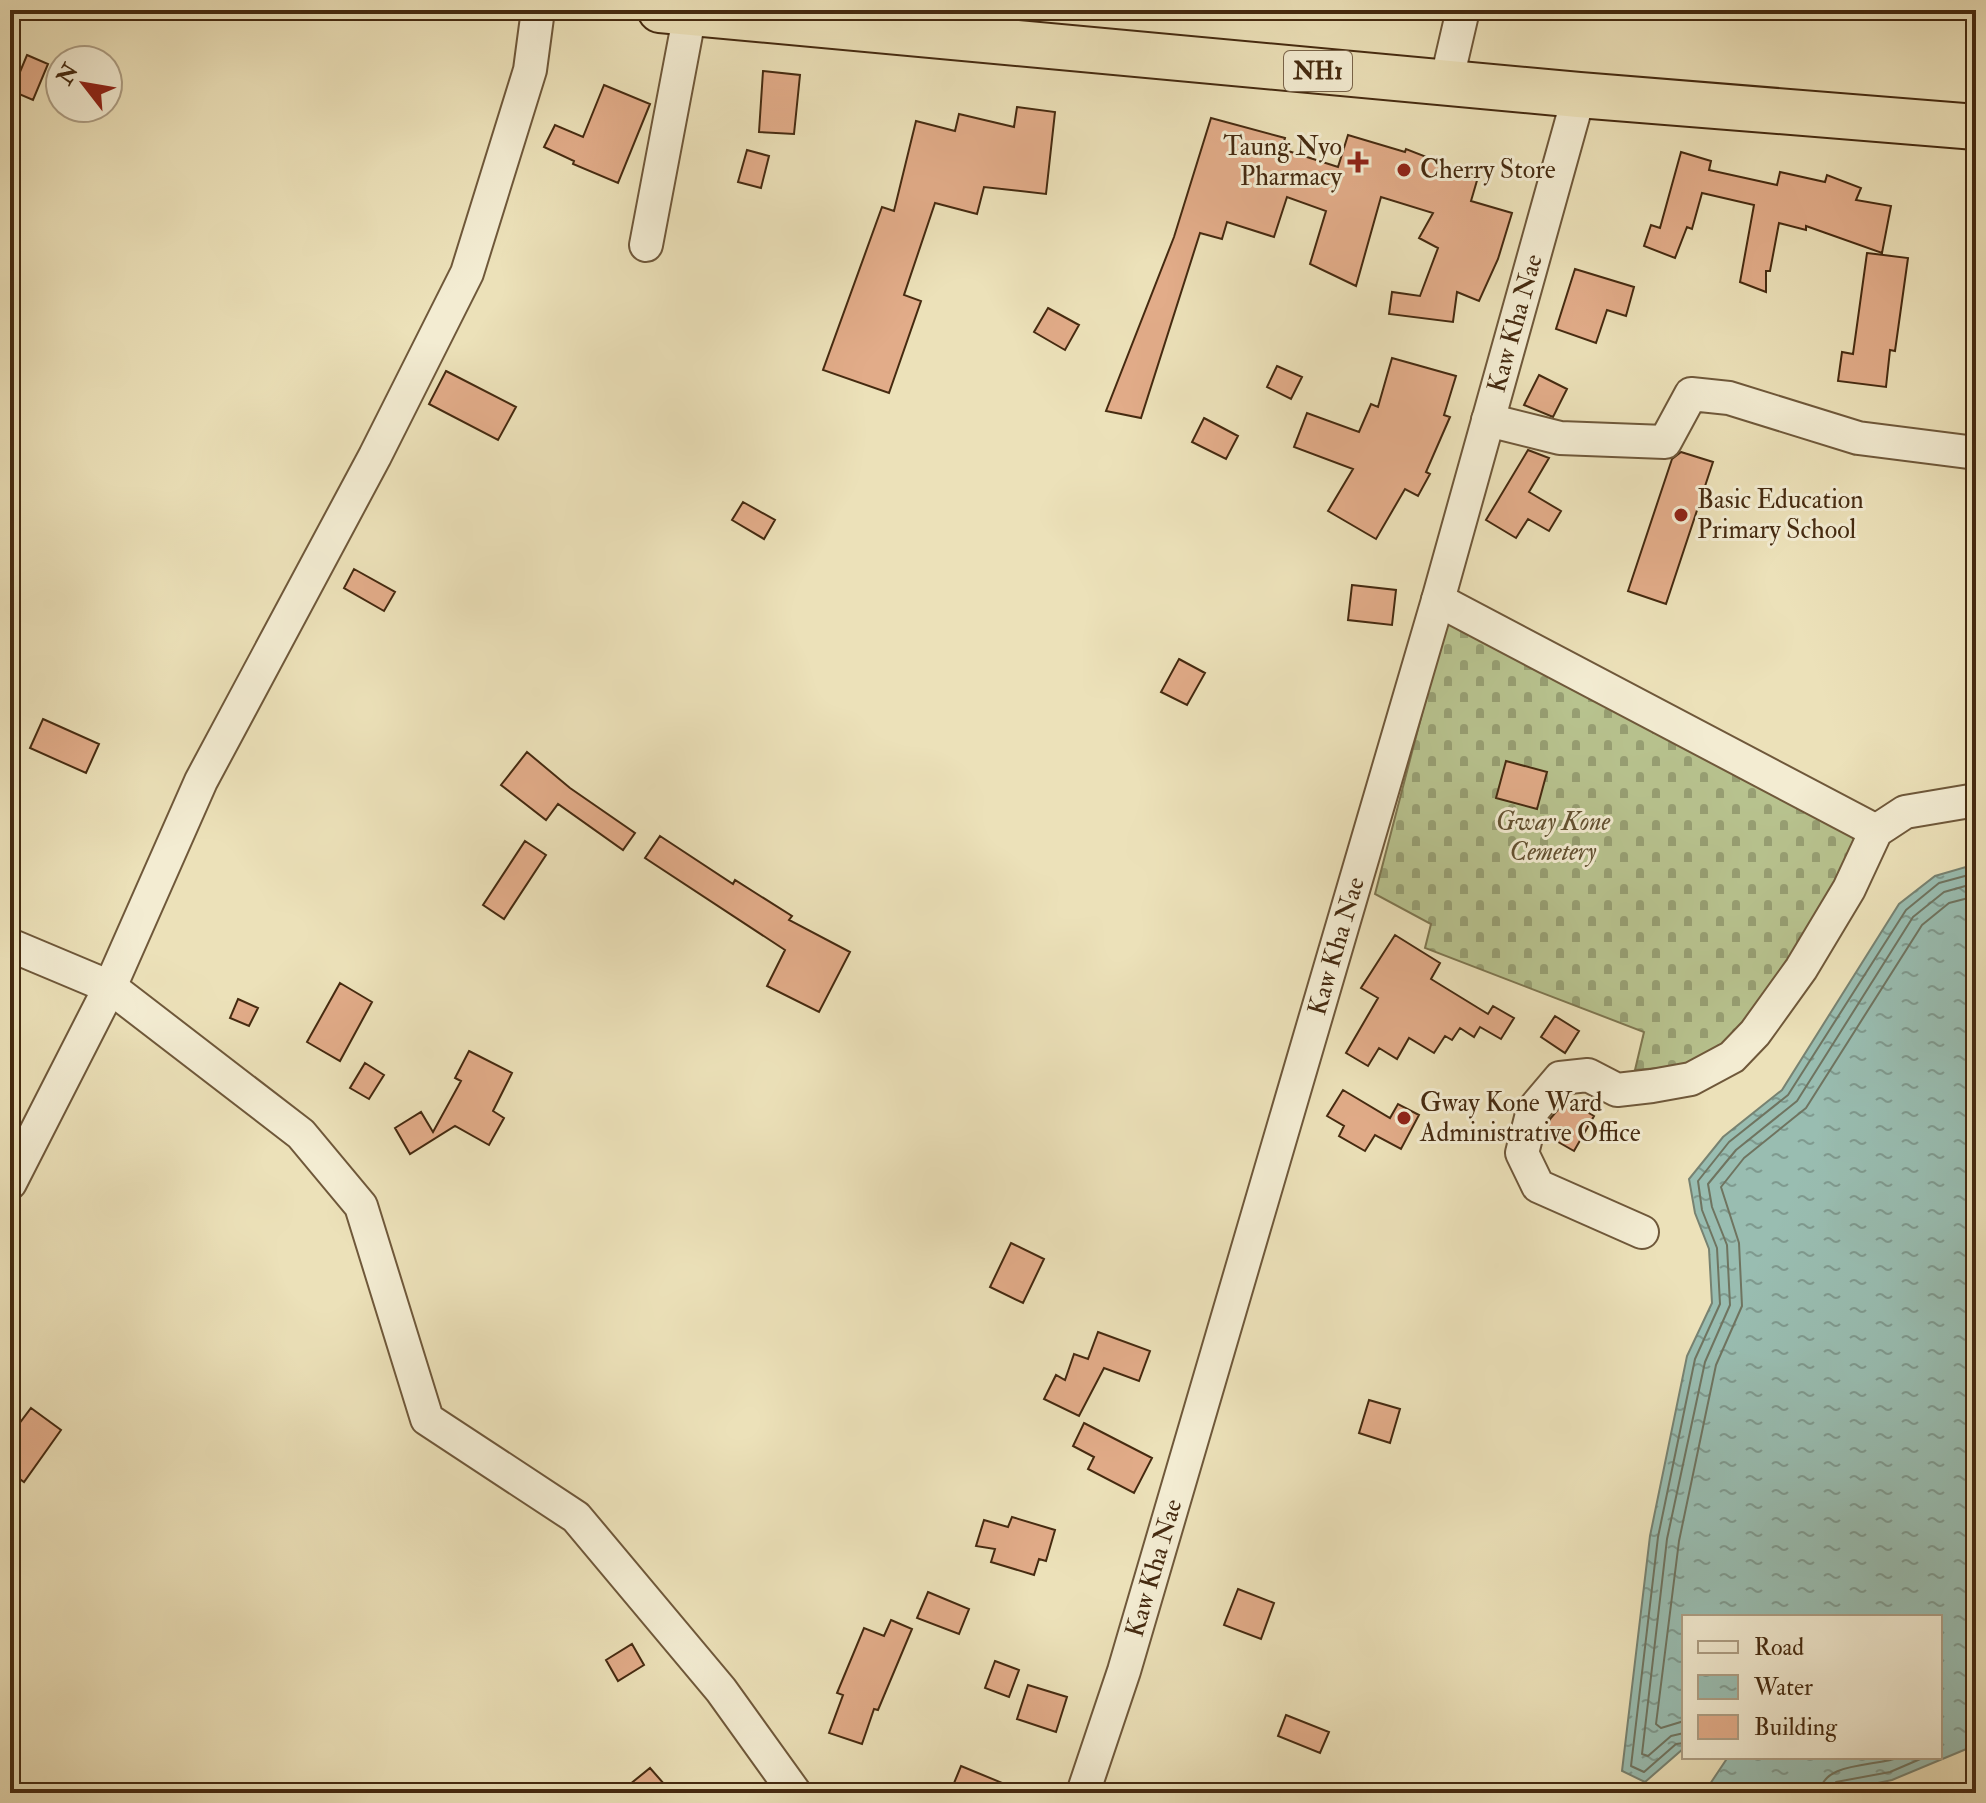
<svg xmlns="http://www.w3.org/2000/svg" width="1986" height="1803" font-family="'IM FELL Double Pica',serif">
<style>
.cemetery{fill:url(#cemetery-stones);stroke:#7e7650;stroke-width:2}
.water{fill:url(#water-ripples);stroke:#778271;stroke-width:2}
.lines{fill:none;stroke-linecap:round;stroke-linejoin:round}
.shore{stroke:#6f7460;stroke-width:2}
.building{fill:#e2ac89;stroke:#452a10;stroke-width:2}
.minor-casing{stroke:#6f583a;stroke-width:36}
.highway-casing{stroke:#452a10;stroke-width:48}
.minor{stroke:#f3ecd2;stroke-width:32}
.highway{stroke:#ece1b9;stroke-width:44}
.poi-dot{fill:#8f2418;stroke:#f3ecd2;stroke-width:3}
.labels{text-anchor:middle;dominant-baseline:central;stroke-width:6;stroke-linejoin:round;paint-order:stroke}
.shield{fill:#f3ecd2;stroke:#79644a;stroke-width:2}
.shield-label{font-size:24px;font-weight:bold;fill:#452a10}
.poi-label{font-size:26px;fill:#452a10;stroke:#f3ecd2;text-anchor:start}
.street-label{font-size:26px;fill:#452a10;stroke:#f3ecd2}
.park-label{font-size:26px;font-style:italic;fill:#625030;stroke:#f3ecd2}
</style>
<defs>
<pattern id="cemetery-stones" width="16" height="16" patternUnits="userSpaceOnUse" patternTransform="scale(2)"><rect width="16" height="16" fill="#b8c38f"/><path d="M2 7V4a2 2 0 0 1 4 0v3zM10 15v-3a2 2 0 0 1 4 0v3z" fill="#979f73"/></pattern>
<pattern id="water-ripples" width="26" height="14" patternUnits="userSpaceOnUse" patternTransform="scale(2)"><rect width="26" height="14" fill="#99bdb1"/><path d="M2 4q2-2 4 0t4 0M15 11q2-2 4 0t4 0" fill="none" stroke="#7f9a8f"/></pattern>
</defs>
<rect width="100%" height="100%" fill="#ece1b9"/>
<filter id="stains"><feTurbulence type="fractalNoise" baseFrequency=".0025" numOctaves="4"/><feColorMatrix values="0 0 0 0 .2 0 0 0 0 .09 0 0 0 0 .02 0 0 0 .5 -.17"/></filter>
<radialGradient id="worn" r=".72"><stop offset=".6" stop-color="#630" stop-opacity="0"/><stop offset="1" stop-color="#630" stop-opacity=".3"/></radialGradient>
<path class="cemetery" d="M1448,614l415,218 -90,164 -67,68 -71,6 9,-38 -219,-84 6,-24 -56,-30z"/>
<path class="water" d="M1976,864v881l-84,35 -61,13h-127l24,-36h212v-140h-256v131l-39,34 -23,-11 28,-235 37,-180 25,-53 -3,-54 -14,-36 -6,-34 34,-42 59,-47 117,-186 36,-28z"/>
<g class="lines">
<path class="shore" d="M1684,1721l-23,7 -5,-4 23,-183 37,-176 26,-59 -3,-63 -18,-56 23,-29 62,-50 116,-183 27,-22 27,-7
M1684,1733l-13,3 -23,20 -6,-2 25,-215 38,-177 25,-57 -3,-60 -15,-38 -4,-23 28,-34 61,-49 116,-184 31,-25 32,-9
M1684,1743l-8,1 -32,28 -13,-6 27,-229 37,-178 25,-55 -3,-56 -15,-38 -4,-29 31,-39 59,-47 118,-185 33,-27 37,-10
M1820,1793c2,-32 57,-26 80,-36
M1830,1793l6,-11 54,-10 35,-15"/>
</g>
<path class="building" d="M27,55l21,9 -15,36 -21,-9z
M763,71l37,4 -6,59 -35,-2z
M604,85l46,19 -32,79 -45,-19 1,-3 -30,-14 11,-22 28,12z
M1017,107l38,5 -9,82 -62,-7 -7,27 -42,-11 -31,92 17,6 -32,92 -66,-23 59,-163 12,4 22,-90 39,10 4,-17 55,13z
M1211,118l74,20 -3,11 56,18 10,-32 57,17 1,-3 72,28 -7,24 41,12 -14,46 -19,42 -22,-9 -4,30 -64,-8 3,-22 28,4 18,-48 -19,-10 14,-25 -52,-16 -25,89 -46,-22 16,-53 -39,-14 -13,40 -47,-15 -5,17 -22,-6 -59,185 -35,-7 68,-174z
M747,150l22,6 -8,32 -23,-6z
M1681,152l30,9 -2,9 68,15 3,-13 45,10 2,-7 34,13 -5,12 35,6 -9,47 -76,-27v4l-27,-7 -9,48h-4v21l-26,-10 14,-77 -52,-12 -10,36 -5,-2 -12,31 -31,-12 7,-21 9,3z
M1867,253l41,5 -13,93 -5,-1 -4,37 -48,-6 4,-29 11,2z
M1575,269l59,18 -8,29 -19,-6 -11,33 -40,-14z
M1048,308l31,17 -14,25 -31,-18z
M1392,358l64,18 -12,39 6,2 -24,55 4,2 -12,22 -13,-7 -29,50 -48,-28 25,-42 -59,-22 13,-34 52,19 12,-28 7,3z
M1277,366l25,11 -11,22 -24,-12z
M446,371l70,36 -18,33 -69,-36z
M1539,375l28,14 -14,28 -29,-12z
M1204,418l34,18 -12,23 -34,-17z
M1528,450l21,8 -20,34 32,19 -12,20 -21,-12 -12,19 -30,-18z
M1681,452l32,10 -47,142 -38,-13 44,-132z
M743,502l32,18 -11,19 -32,-19z
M354,569l41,23 -11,19 -40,-23z
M1352,585l44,5 -4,35 -44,-5z
M1179,659l26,14 -18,32 -26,-13z
M43,719l56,25 -13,29 -56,-25z
M527,752l43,36 65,45 -12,17 -65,-46 -12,16 -45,-35z
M1506,761l41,11 -10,37 -41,-11z
M660,836l73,48 2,-4 57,36 -3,4 61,32 -31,60 -52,-26 18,-36 -140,-92z
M525,841l21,14 -42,64 -21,-14z
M1395,935l45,28 -9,16 57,35 5,-8 21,12 -13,21 -21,-12 -6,10 -14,-9 -8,12 -7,-4 -11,17 -25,-15 -12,21 -18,-11 -11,18 -22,-13 32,-55 -17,-10z
M340,983l32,19 -32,59 -33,-19z
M238,999l20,9 -9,18 -19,-8z
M1555,1016l24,15 -14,22 -24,-16z
M469,1051l43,22 -19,38 11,7 -15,27 -34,-19 -45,28 -15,-26 26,-16 12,20 28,-51 -6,-3z
M365,1063l19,12 -15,24 -19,-11z
M1343,1090l47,28 8,-14 21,11 -18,34 -26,-14 -10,16 -26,-15 5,-10 -17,-10z
M1566,1100l28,16 -20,35 -28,-16 4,-16z
M1011,1243l33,16 -21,44 -33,-16z
M1098,1332l52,19 -11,30 -35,-13 -25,48 -35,-17 12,-24 9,5 9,-26 14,5z
M1369,1400l31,9 -10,34 -31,-10z
M31,1408l30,22 -37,52 -14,-10v-36z
M1084,1423l68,35 -18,35 -46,-24 6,-12 -21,-11z
M1012,1517l43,13 -9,31 -7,-2 -5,16 -43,-13 4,-13 -19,-3 8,-26 24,7z
M1238,1589l36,14 -13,36 -37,-14z
M928,1592l41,17 -10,25 -42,-16z
M891,1620l21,9 -34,81 -4,-1 -12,35 -33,-11 14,-38 -6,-2 27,-65 20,8z
M632,1644l12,21 -26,16 -12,-21z
M995,1661l24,9 -10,27 -24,-9z
M1028,1685l39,12 -11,35 -39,-13z
M1286,1715l43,17 -9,21 -42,-17z
M961,1766l63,26v1h-74z
M650,1768l22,25h-53z"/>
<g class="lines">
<defs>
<g id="minor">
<path d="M1446,83l17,-73"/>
<path d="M646,245l44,-232"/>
<path d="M1488,420l72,18 105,4 26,-48 38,4 129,40 118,15"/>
<path d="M1438,600l438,231"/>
<path d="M10,945l100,42 191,147 60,72 66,213 149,98 145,173 74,103"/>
<path d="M10,1183l100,-196 91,-206 174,-325 92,-183 63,-203 8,-60"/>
<path d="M1642,1232l-104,-46 -16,-33 11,-43 27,-32 28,-3 29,15 35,-4 39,-7 41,-22 23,-24 46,-64 48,-80 27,-58 29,-19 71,-12"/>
<path id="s1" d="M1083,1793l41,-122 314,-1071 141,-505"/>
</g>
<path id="highway" d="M660,10l919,85 397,32"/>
</defs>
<use href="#minor" class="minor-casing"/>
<use href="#highway" class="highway-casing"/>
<use href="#minor" class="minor"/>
<use href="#highway" class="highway"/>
</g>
<g class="poi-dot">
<path d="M1354 150h8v8h8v8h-8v8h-8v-8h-8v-8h8z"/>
<circle cx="1404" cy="170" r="8"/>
<circle cx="1681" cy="515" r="8"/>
<circle cx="1404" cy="1118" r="8"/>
</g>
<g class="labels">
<rect class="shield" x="1284" y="51" width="68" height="40" rx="6"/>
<g class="shield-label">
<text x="1318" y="71">NH1</text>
</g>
<g class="poi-label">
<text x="1342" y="147" text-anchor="end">Taung Nyo<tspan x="1342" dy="30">Pharmacy</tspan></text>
<text x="1420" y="170">Cherry Store</text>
<text x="1697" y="500">Basic Education<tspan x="1697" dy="30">Primary School</tspan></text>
<text x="1420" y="1103">Gway Kone Ward<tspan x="1420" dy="30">Administrative Office</tspan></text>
</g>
<g class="street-label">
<text stroke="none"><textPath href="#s1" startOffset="1532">Kaw Kha Nae</textPath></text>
<text stroke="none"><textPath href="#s1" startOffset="884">Kaw Kha Nae</textPath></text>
<text stroke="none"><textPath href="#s1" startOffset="236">Kaw Kha Nae</textPath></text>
</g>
<g class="park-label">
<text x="1553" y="822">Gway Kone<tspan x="1553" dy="30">Cemetery</tspan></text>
</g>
</g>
<rect width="1986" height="1803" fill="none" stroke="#ece1b9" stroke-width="40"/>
<rect x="12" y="12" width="1962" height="1779" fill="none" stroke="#452a10" stroke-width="4"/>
<rect x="20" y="20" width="1946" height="1763" fill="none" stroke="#452a10" stroke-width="2"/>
<rect x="1682" y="1615" width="260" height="144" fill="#f3ecd2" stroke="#ad9e84" stroke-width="2"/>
<rect x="1698" y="1641" width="40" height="12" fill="#f3ecd2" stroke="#ad9e84" stroke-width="2"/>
<text x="1754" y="1655" font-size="24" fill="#452a10">Road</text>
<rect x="1698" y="1675" width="40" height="24" fill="url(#water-ripples)" stroke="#ad9e84" stroke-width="2"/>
<text x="1754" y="1695" font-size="24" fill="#452a10">Water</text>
<rect x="1698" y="1715" width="40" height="24" fill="#e2ac89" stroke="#ad9e84" stroke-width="2"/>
<text x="1754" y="1735" font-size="24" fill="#452a10">Building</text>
<g transform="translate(84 84) rotate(301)"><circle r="38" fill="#f3ecd2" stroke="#ad9e84" stroke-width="2"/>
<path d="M0-6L14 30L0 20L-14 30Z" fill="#8f2418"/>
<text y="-12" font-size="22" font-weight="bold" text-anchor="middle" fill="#452a10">N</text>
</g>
<rect width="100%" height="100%" filter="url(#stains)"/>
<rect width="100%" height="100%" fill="url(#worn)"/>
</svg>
